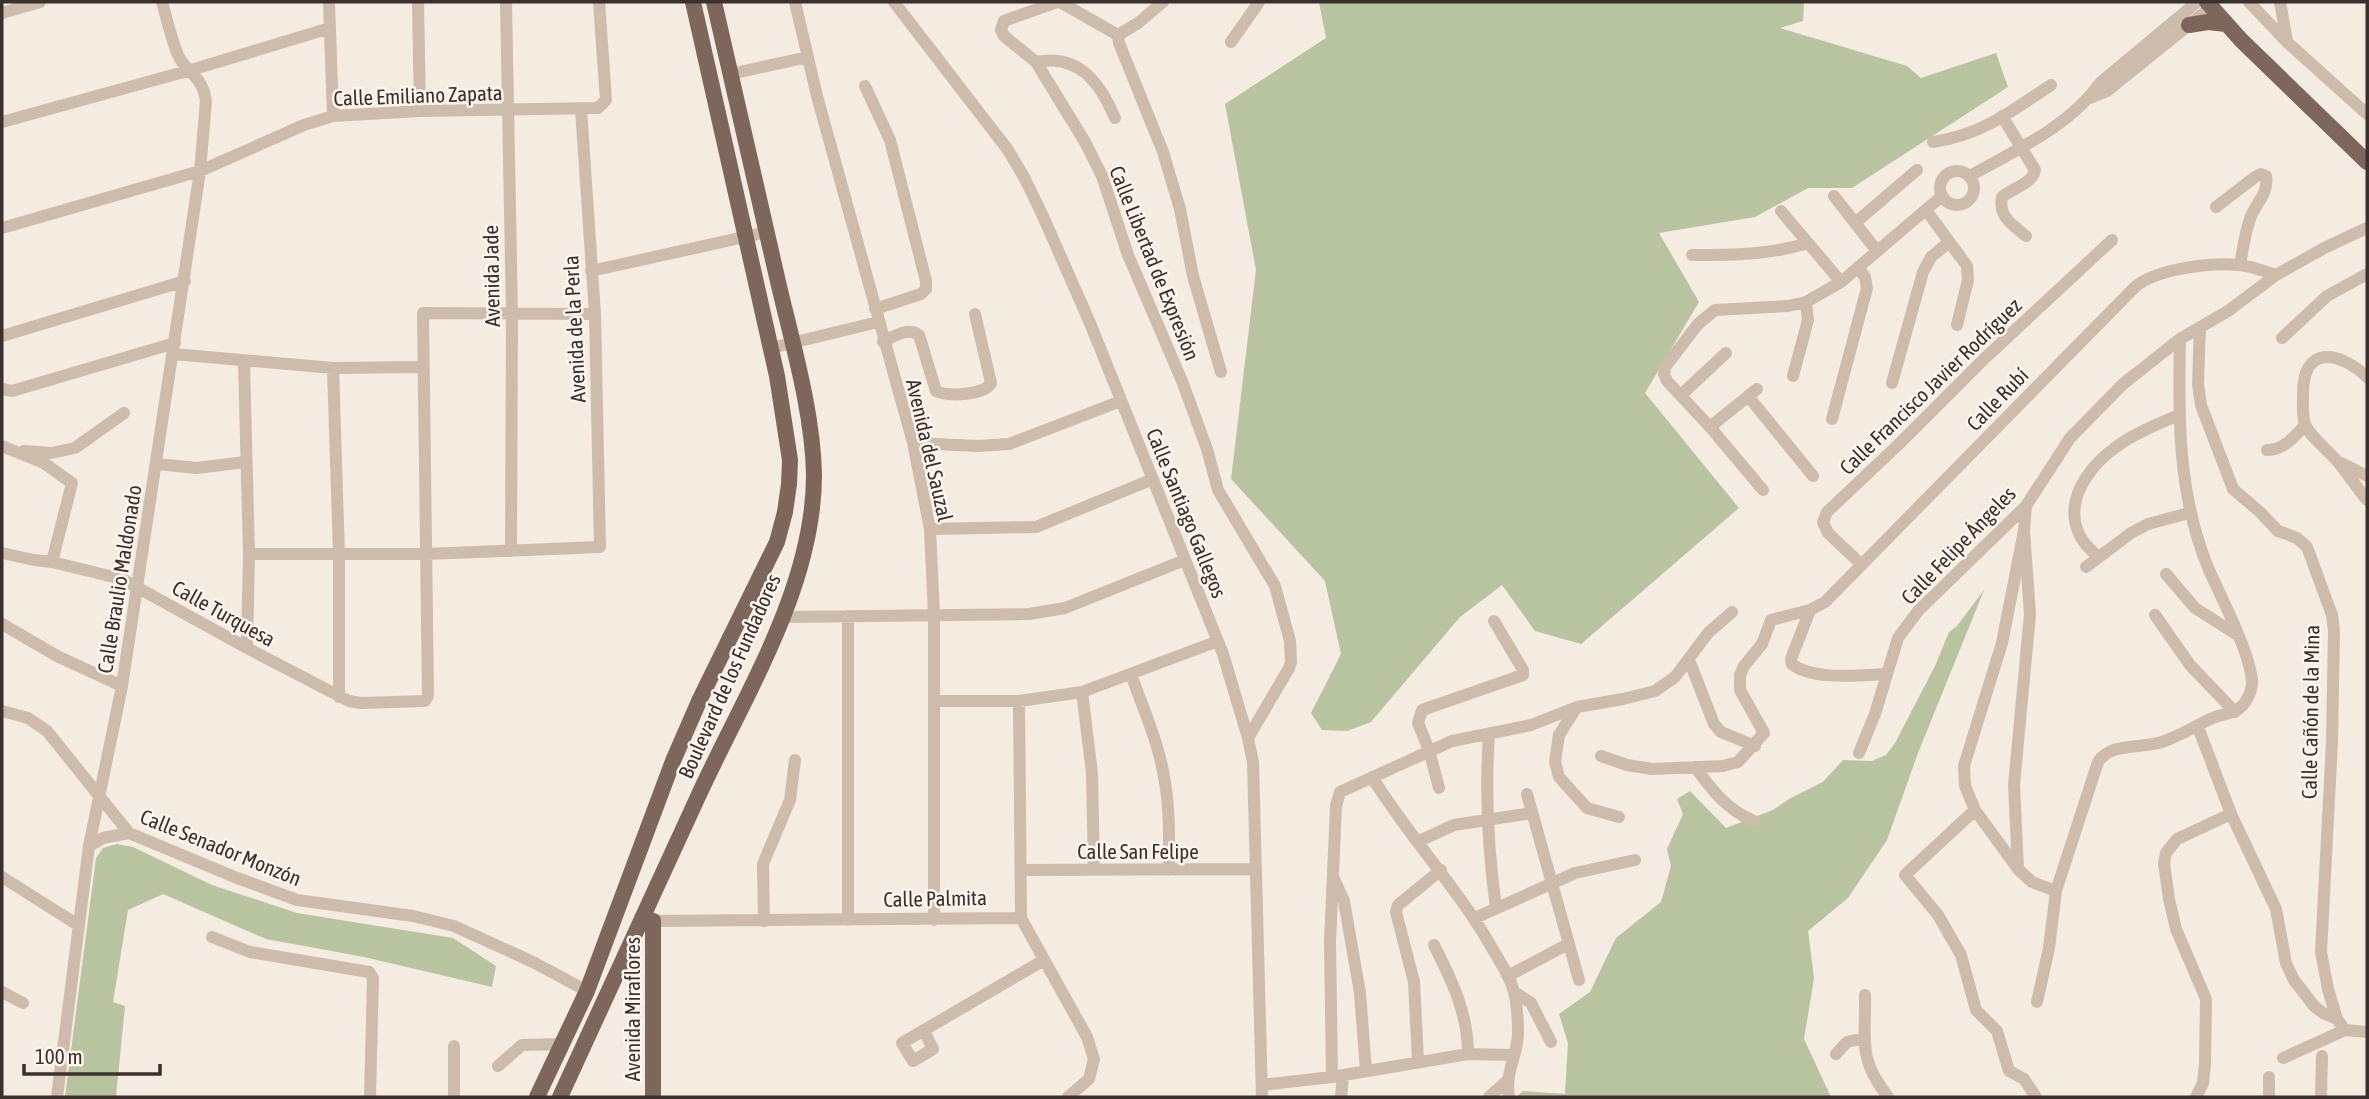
<svg xmlns="http://www.w3.org/2000/svg" width="2369" height="1099" font-family="'Asap Condensed',sans-serif">
<style>
.green{fill:#b8c4a0}
.lines{fill:none;stroke-linecap:round;stroke-linejoin:round}
.minor{stroke:#cdbbac;stroke-width:12}
.major{stroke:#7d675c;stroke-width:16}
.labels{text-anchor:middle;dominant-baseline:central;stroke-width:5;stroke-linejoin:round;paint-order:stroke}
.street-label{font-size:21px;fill:#3b302b;stroke:#fbf5ee}
</style>
<rect width="100%" height="100%" fill="#f4ebe1"/>
<path class="green" d="M1319,2h485l-1,19 -23,7 127,38 14,12 75,-25 12,34 -156,101h-44l-53,29 -96,16 40,69 -54,91 94,115 -158,136 -46,-13 -33,-46 -42,32 -89,105 -24,9 -25,-1 -11,-17 30,-59 -16,-73 -94,-102 25,-209 -31,-166 101,-66z
M1984,590l-66,163 -31,87 -39,58 -40,33 6,47 -10,61 27,58h-315l7,-6 42,3 3,-51 -9,-29 31,-22 26,-54 45,-36 10,-36 -4,-17 16,-35 -6,-15 13,-8 36,37 47,-18 16,-11 34,-17 20,-22 29,1 14,-6 9,-12 40,-77 14,-34 8,-6z
M117,844l16,3 79,38 85,28 156,25 43,28 -4,21 -128,-30 -98,-18 -103,-45 -35,16 -15,92 12,4 -9,91h-51l31,-239 7,-10z"/>
<g class="lines">
<path class="minor" d="M329,2l4,114
M418,2l2,109
M506,2l6,312 -1,237
M795,2l22,94 96,347 17,86 4,86v305
M894,2l114,148 16,27 18,37 48,109 133,331 25,84 5,24 9,335
M1057,2l-53,19 -3,9 3,6 32,26 49,80 17,34 26,79 54,126 25,68 11,41 57,96 15,55 1,21 -2,6 -41,70
M1060,2l58,33
M2249,2l38,40 80,72
M2280,2l7,39
M2,13l38,-11
M1118,35l1,8 44,109 17,57 13,67 28,96
M1118,35l20,-12 25,-21
M1231,42l28,-40
M1036,62c43,-9 64,21 79,56
M731,74l77,-17
M865,86l25,54 36,141v8l-5,5 -46,15
M2090,98l17,-7 104,-84
M2002,116l33,54c-3,14 -22,18 -33,27 -4,20 11,28 24,39
M2,122l189,-52 139,-42
M1933,142c49,-7 77,-30 118,-57
M1940 188a17 17 0 1 1 34 0a17 17 0 1 1-34 0Z
M1970,176c46,-26 100,-50 131,-94l96,-80
M1834,196l43,55
M2216,207l39,-30 6,-3 5,2c3,17 -9,26 -15,40 -6,16 -8,32 -11,49
M1926,210l41,56 1,14 -11,45
M1781,211l60,71
M1855,223l62,-53
M2,228l198,-57 104,-46 29,-9 87,-5 178,-3 8,-8 -7,-98
M1692,255c40,0 77,0 116,-12
M591,271l176,-39
M2200,327l-2,57 3,21 32,84 27,23 18,19 19,7 10,9 25,68 2,15 -2,112 -11,210 7,37 9,30 8,11 22,2
M2,336l183,-55
M2282,338l45,-42 40,-22
M883,342c11,-6 25,-15 36,-7l17,56c12,6 49,4 55,-8l-16,-69
M771,348l107,-26
M173,354l160,14 90,-1
M244,362l5,192 -2,94
M333,368l6,186v143
M1793,376l15,-56 -2,-18
M2367,377c-29,-27 -65,-32 -64,19 0,9 -1,19 2,28 5,13 23,26 32,37 11,13 20,27 30,39
M1892,383l31,-111 8,-15 18,-15
M2,389l10,2 163,-48
M1681,395l45,-42
M1748,396l65,80
M1832,419l35,-131 -2,-11 -7,-10
M1710,427l47,-38
M913,443l65,3 31,-2 112,-43
M2,446l42,17 28,20 -20,79
M2267,450c16,1 28,-14 38,-25
M24,451l27,2 24,-5 49,-35
M2341,463l26,13
M157,464l40,4 48,-6
M1763,490l-53,-63 -43,-46 -3,-7 1,-7 33,-43 17,-14 73,-4 18,-4 35,-20 101,-86
M930,529l106,-2 117,-48
M2024,531l-22,112 -38,123 1,20 10,24 43,59 14,13 24,9
M2,553l32,7 18,2 70,17 125,69 102,53 12,2 64,-2 3,-5 -5,-383 172,1
M249,554h177l174,-7 -5,-233 -14,-205
M2099,557c-45,-34 -22,-82 17,-110 19,-14 42,-23 63,-32
M1862,565l-34,-32 -5,-11 4,-10 71,-67 87,-87 127,-118
M2086,567l45,-34 17,-9 41,-11
M2166,574l29,34 41,26
M1810,610l-19,49 1,5c21,17 69,11 94,10
M2155,615l35,50 45,47
M848,616v304
M783,617l246,-3 36,-6 120,-48
M2,624l55,32 65,30
M1689,660l25,64 7,8 34,14
M1131,674c12,35 29,71 34,109 5,28 4,58 4,87
M1082,692l10,81 2,97
M934,701h85l63,-9 136,-51
M1019,701l2,217 66,119 7,22 -5,20 -21,18
M1576,708l-17,27 -4,27 4,15 28,31 32,9
M2,711l26,7 19,13 82,102 108,45 60,22 116,16 41,10 79,36 54,29
M2198,727l33,87 45,95 10,54 8,17 20,26 9,7 14,6
M1489,734c-4,58 -1,116 7,174
M1859,753l16,-39 23,-76 20,-27 108,-105 44,-68 53,-54 57,-45 48,-28 48,-36 50,-28 41,-19
M1601,756l26,9 25,4 71,-3 15,-4 26,-29 -24,-43v-15l4,-9 18,-22 9,-24 39,-10 15,-8 310,-315c21,-18 76,-25 104,-22 12,1 25,6 37,10
M1695,767c17,23 32,43 59,54
M1372,777c37,60 85,110 120,171 8,14 18,28 22,44 3,12 4,30 4,42 -1,24 -13,36 -9,63
M1439,788l-10,-38 -11,-27 4,-13 101,-35v-5l-29,-49
M1527,794l52,186
M1975,810l-70,65 33,40 23,40 15,55 21,21 12,40 15,8 12,18
M1419,841l35,-16 78,-12
M89,846l14,-8 26,-5
M2018,869l-4,-84 16,-171 -6,-83 2,-25
M1021,870l235,-1
M2,877l76,48
M1334,879l10,22 16,92 6,78
M1475,918l100,-45 60,-13
M653,921l368,-3
M764,921l-1,-57 27,-64 5,-40
M212,937l38,15 119,20 4,6 -3,119
M1434,945c18,36 34,68 34,109
M1508,976l60,-32
M2,992l21,11
M1514,992l17,11 20,39
M1865,995c1,46 -8,62 23,102
M2037,1002l12,-54 7,-57 42,-129c13,-20 43,-13 64,-20 19,-6 34,-17 53,-25 11,-4 20,-3 28,-12 4,-5 8,-13 9,-20 1,-27 -31,-88 -43,-115 -31,-74 -31,-152 -29,-231
M924,1031l9,18 -20,12 -11,-18 142,-83
M1836,1054l11,-12 17,-4
M2283,1058l62,-28
M1418,1061l-4,-79 -18,-70 2,-7 43,-35
M498,1066l24,-21 40,-1
M1332,1077l-2,-135 6,-136 4,-14 112,-51 79,-16 46,-18 46,-8 32,-8 20,-14 33,-44 24,-21
M2269,1077v20
M1262,1085l70,-8 136,-23 45,1
M57,1097l32,-251 33,-160 78,-515 6,-70c-4,-27 -19,-26 -28,-46 -7,-16 -11,-36 -16,-53
M454,1097v-51
M1341,1097l2,-21
M1489,1097l18,-16
M2196,1097l7,-14 2,-19 1,-65 -30,-70 -7,-30 -5,-36 2,-10 11,-14 54,-25
M2321,1097l1,-41"/>
<path class="major" d="M2207,2l34,38 126,122
M2189,25l19,-3 18,2
M642,918l11,3v176
M537,1097l50,-106 86,-230 27,-62 77,-157 8,-30 4,-28 1,-24 -13,-84 -84,-374
M560,1097c46,-98 90,-198 136,-296 46,-102 118,-212 118,-326 -1,-61 -21,-130 -35,-189 -22,-95 -43,-190 -65,-284"/>
</g>
<g class="labels">
<g class="street-label">
<text transform="translate(418 95) rotate(-2)">Calle Emiliano Zapata</text>
<text transform="translate(1155 263) rotate(68)">Calle Libertad de Expresión</text>
<text transform="translate(491 276) rotate(-91)">Avenida Jade</text>
<text transform="translate(574 329) rotate(-93)">Avenida de la Perla</text>
<text transform="translate(1930 386) rotate(-44)">Calle Francisco Javier Rodríguez</text>
<text transform="translate(1997 399) rotate(-46)">Calle Rubí</text>
<text transform="translate(930 450) rotate(77)">Avenida del Sauzal</text>
<text transform="translate(1187 513) rotate(68)">Calle Santiago Gallegos</text>
<text transform="translate(1958 545) rotate(-46)">Calle Felipe Ángeles</text>
<text transform="translate(119 579) rotate(-81)">Calle Braulio Maldonado</text>
<text transform="translate(224 613) rotate(29)">Calle Turquesa</text>
<text transform="translate(729 676) rotate(-66)">Boulevard de los Fundadores</text>
<text transform="translate(2310 712) rotate(-89)">Calle Cañón de la Mina</text>
<text transform="translate(221 847) rotate(22)">Calle Senador Monzón</text>
<text x="1138" y="851">Calle San Felipe</text>
<text transform="translate(935 898) rotate(-1)">Calle Palmita</text>
<text transform="translate(632 1009) rotate(-90)">Avenida Miraflores</text>
</g>
</g>
<rect width="2369" height="1099" fill="none" stroke="#3b302b" stroke-width="7"/>
<path d="M24 1064v10h136v-10" fill="none" stroke="#3b302b" stroke-width="3.5"/>
<text x="35" y="1064" font-size="21" fill="#3b302b" stroke="#fbf5ee" stroke-width="5" paint-order="stroke">100 m</text>
</svg>
